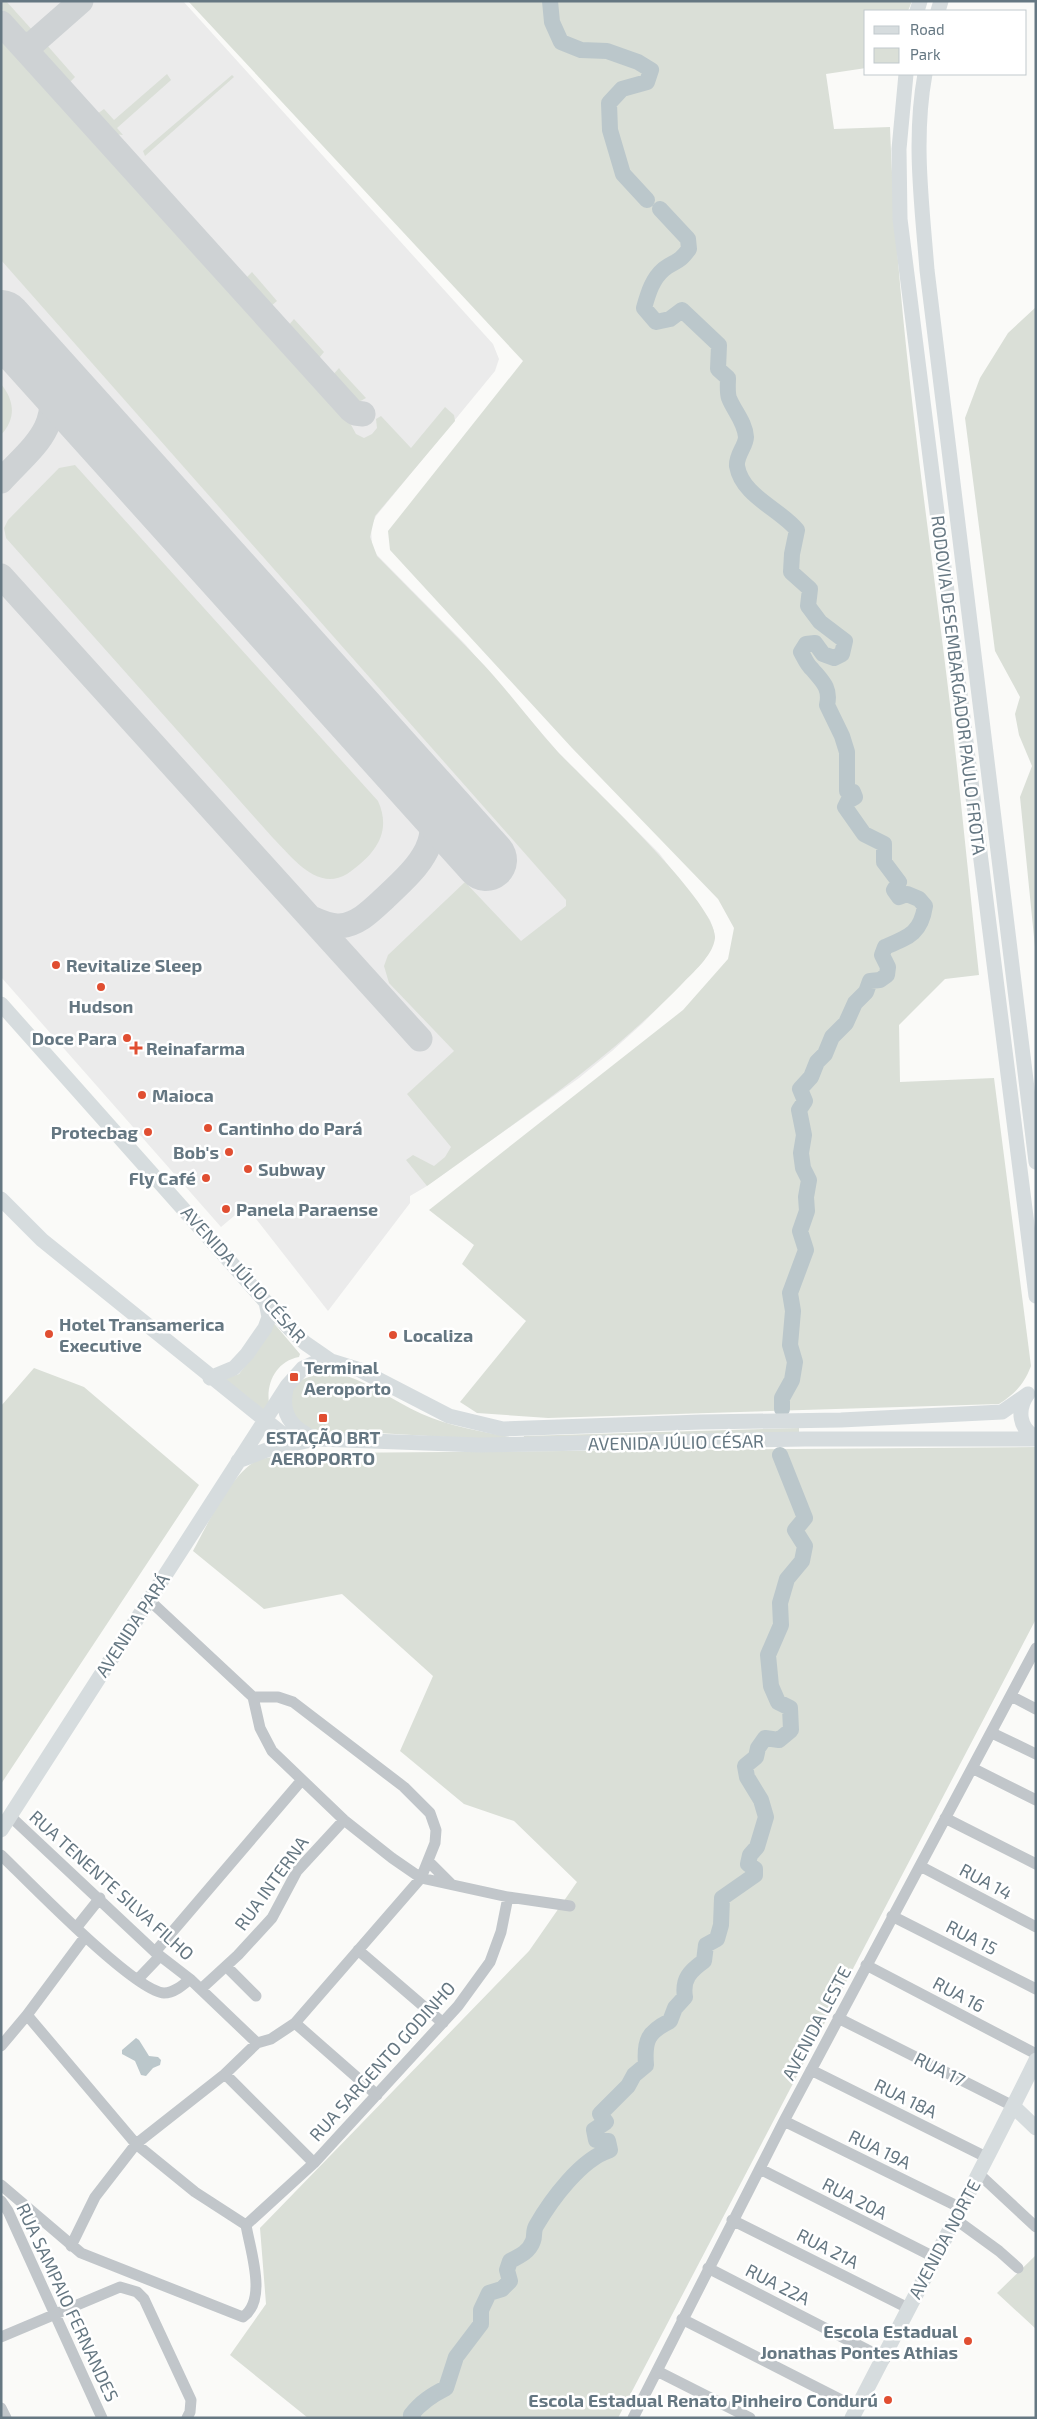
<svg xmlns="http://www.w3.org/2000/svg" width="1037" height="2419" font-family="'Exo 2',sans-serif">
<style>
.built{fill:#ebebeb}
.green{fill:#dadfd7}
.water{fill:#bbc7cb}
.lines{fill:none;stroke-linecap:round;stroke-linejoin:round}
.river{stroke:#bbc7cb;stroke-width:16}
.taxiway{stroke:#ced2d4;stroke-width:25}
.runway{stroke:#ced2d4;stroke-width:62}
.street{stroke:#c1c6ca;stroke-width:11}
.secondary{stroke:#d6dcde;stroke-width:15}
.poi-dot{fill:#e04e31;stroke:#fff;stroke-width:2}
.labels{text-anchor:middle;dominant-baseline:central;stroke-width:5;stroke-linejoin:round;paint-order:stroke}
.street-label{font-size:18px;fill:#657782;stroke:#fff}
.poi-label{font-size:18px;font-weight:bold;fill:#657782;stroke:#fff;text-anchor:start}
</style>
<rect width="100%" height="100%" fill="#fafaf8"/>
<path class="built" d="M1,1h182l310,343 6,15 -4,12 -119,145 -5,11 1,18 5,10 88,89 93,108 101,101 51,67 4,12 1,6 -4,12 -9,13 -59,60 -31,28 -33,27 -152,108 -17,10v7l-82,108 -82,-105 -25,21 -220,-250z"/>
<path class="green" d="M1,1h5l28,31 -8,4 -25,-28z
M188,1h724l-4,10h-42v57l-40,6 8,55 56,-2c6,174 31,347 53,520 14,109 24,218 36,328l-34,4 -46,46 1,57 94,-4 37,288c-7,18 -15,27 -32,38l-451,14 -71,-5 -17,-11 66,-81 -64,-57 12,-19 -45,-35 254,-200 45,-51 6,-31 -16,-29 -146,-151 -182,-198 -2,-19 135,-170z
M1,37l349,386 6,11 8,4 8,-4 5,-6 -1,-9 5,-3 30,32 34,-41 9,8 1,6 -80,95 -5,21 7,19c35,36 72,72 107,109 25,27 48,58 73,86 28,30 161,152 158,187 -2,18 -23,35 -34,47 -78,80 -164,136 -254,201l-21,-26 7,-5 21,11 11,-9 6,-10 -44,-53 47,-43 -65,-68 -5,-17 4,-11 77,-73 56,59 45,-35v-6l-565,-640z
M46,44l29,33 -6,6 -29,-32z
M167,74l4,6 -1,1 -53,47 6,7 -9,-1 -17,-20 7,-5 10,11z
M232,75l2,2 -89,79 -2,-5z
M252,272l25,29 -6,5 -24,-24 -1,-4z
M1036,307v650l-16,-160 12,-31 -13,-31 -4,-21 5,-17 -25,-46 -30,-233 15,-40 28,-45z
M294,319l30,33 -5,6 -31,-32z
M339,368l2,3 25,27 -9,5 -25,-27z
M1,384c14,17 15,35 0,51z
M75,465l303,336c15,33 -5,55 -31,73 -30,18 -55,-17 -74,-36l-267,-300 -2,-10 4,-8 51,-52z
M272,1321l28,33 -1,3c-22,4 -33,25 -30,46l-8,10 -41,-33 19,-6 29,-39z
M34,1368l50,19 115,98 -198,299v-378z
M332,1372c34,7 59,28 90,42 29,13 63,18 93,24l1,3 -138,-8h-63l-22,-15c-1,-6 -4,-14 -3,-20 0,-20 27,-24 42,-26z
M799,1428v7l-276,6 1,-5z
M1036,1447v172l-418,799h-310l-78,-63 36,-51 -6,-76 269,-277 48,-69 -63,-61 -50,-17 -64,-53 33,-75 -91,-82 -78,15 -71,-58c13,-24 41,-84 68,-92 17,-4 39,-4 58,-6z
M1036,2255v74l-39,-36z"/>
<path class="water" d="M136,2038l3,2 10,16 9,1 3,3 -1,5 -7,3 -7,8 -5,-1 -6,-14 -13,-7v-4z"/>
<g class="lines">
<path class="river" d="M550,1l2,21 9,20 20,8 26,1 31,11 13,8 -4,12 -25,7 -13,14 1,27 13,44 24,26
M660,209l28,30 1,10c-11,15 -13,11 -25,20 -12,10 -16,25 -20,39l12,14 14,-3 12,-9 37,35 -1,24 10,9c0,6 -1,14 1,20 5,13 16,24 17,39 0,9 -10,18 -9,29 5,30 43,43 60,64l-5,24 -1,18 19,17 -2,17 12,16 25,19 -3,13 -8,4 -11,-4 -8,-11 -9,1 -5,8c3,5 6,13 11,17 10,12 19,19 15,36l15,31 5,16v39l6,1 2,5 -7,4 -3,6 19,27 20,10v18l15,20 -5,8 5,7 8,-3 12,5 6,7c-4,27 -16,31 -40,41l-3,8 6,12 -1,8 -7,5 -10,1 -4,11 -11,11 -9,20 -14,14 -7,17 -8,8 -6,15 -11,12 5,12 -6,9 5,25 -3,18 2,15 6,12 -3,17 1,14 -7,20 6,19 -16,43 3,18 -3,34 5,17 -3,18 -10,18v11
M413,2418l-2,-3c10,-13 21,-20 35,-27l10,-31 25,-33v-14l8,-17 13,-4 8,-8 -3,-11 3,-9c10,-5 19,-9 23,-20 2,-5 0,-10 3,-15 15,-26 45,-67 74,-76l-2,-9 -12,-1 -2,-10 12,-8 -6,-8 28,-28 6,-11 12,-10c-2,-25 2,-33 24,-44l5,-13 10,-11c-3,-18 5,-26 19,-36l2,-16 11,-6 4,-14 1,-27 33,-23v-6l-7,-5 2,-9 7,-8 9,-30 -5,-17 -14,-23 -2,-11 11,-9 2,-9 7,-10 14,2 12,-10 -1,-22 -12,-6 -7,-16 -3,-31 13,-30 -1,-22 7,-24 15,-18 3,-15 -10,-16 10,-12 -25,-63"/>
<path class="taxiway" d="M1,23l350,387 4,3 8,1
M19,43l12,2 50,-44
M1,481c33,-36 61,-52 48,-106
M1,576l419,463
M311,918c9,4 19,9 29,8 19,-2 32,-16 45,-28 35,-33 63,-58 38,-109"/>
<path class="runway" d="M1,321l485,539"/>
<path class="street" d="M148,1599l105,98 7,31 12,23 72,69 48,38 29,20 87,19 62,9
M1011,1696l25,13
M992,1733l44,21
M972,1768l64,32
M10,1816l145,136 35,27 67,64
M945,1818l91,46
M1,1855c26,25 134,137 163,138 10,0 19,-8 26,-14
M428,1861l23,23
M920,1866l116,61
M892,1916l144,73
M76,1928l24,-30
M358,1950l85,73
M155,1952l146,-171
M866,1965l170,89
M226,1966l30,30
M138,1979l22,-23
M201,1989l37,-34 34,-37 25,-47 47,-51
M27,2015l109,129 59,48 51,33
M838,2018l175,88
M295,2023l82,72
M1,2046l26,-31 58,-78
M811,2070l175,87
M225,2074l89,89
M784,2121l177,87
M760,2169l174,88
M979,2174l57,53
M1,2185l80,68 162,64c25,-17 7,-67 3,-92
M1,2201l7,10 94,207
M955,2219l44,32 19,17
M732,2220l176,88
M246,2225l68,-62 144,-157 32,-44 11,-30 7,-35
M71,2246l24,-49 41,-53 89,-70 32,-31 14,-4 24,-16 126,-145 14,-35 1,-13 -6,-17 -26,-26 -111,-85 -15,-5h-25
M708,2268l177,91
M682,2319l175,89
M1,2337l119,-50 17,5 7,7 47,101 -1,12 -3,6
M657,2371l93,47
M1,2408l5,10
M633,2418l151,-297 252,-473"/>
<path class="secondary" d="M917,11l3,-10
M938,11l3,-10
M906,74l-7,75 1,70 136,1077
M925,74c-12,65 -3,131 2,196l109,892
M1,1004l288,324 16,15 26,18
M1,1199l41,41 253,204
M210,1378l24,-10 13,-14 18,-26 4,-11 -3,-15
M286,1389c-6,26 7,41 31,50
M1027,1395c-10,15 -8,34 9,42
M238,1461l34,-13 45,-9 162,6 326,-6h231
M1,1830l286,-444 16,-18 9,-4 19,-3 29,9 89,46 54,13 198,-7 140,-2 161,-8 26,-18
M1013,2106l23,22
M852,2418c61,-119 125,-238 184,-358"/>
</g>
<g class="poi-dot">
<circle cx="56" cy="965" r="5"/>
<circle cx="101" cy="987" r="5"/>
<circle cx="127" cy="1038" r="5"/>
<path d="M133.5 1040.5h5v5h5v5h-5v5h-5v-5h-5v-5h5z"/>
<circle cx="142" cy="1095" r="5"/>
<circle cx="208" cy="1128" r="5"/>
<circle cx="148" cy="1132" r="5"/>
<circle cx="229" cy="1152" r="5"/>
<circle cx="248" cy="1169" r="5"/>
<circle cx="206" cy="1178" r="5"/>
<circle cx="226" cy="1209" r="5"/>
<circle cx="49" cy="1334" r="5"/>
<circle cx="393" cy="1335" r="5"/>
<rect x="289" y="1372" width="10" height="10" rx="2.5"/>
<rect x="318" y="1413" width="10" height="10" rx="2.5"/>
<circle cx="968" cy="2341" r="5"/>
<circle cx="888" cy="2400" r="5"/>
</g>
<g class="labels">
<g class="street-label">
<text transform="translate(959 685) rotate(83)">RODOVIA DESEMBARGADOR PAULO FROTA</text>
<text transform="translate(244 1274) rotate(48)">AVENIDA JÚLIO CÉSAR</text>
<text transform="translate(676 1442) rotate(-1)">AVENIDA JÚLIO CÉSAR</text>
<text transform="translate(132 1625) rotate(-57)">AVENIDA PARÁ</text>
<text transform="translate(986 1881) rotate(28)">RUA 14</text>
<text transform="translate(271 1883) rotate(-54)">RUA INTERNA</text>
<text transform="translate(112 1885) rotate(42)">RUA TENENTE SILVA FILHO</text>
<text transform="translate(972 1937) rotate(27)">RUA 15</text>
<text transform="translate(959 1994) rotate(28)">RUA 16</text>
<text transform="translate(816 2023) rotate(-62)">AVENIDA LESTE</text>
<text transform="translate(382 2061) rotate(-48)">RUA SARGENTO GODINHO</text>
<text transform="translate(940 2069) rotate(27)">RUA 17</text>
<text transform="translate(906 2098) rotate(26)">RUA 18A</text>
<text transform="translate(880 2149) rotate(26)">RUA 19A</text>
<text transform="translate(855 2198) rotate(27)">RUA 20A</text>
<text transform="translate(944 2239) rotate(-62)">AVENIDA NORTE</text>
<text transform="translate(828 2248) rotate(27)">RUA 21A</text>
<text transform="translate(778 2284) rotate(27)">RUA 22A</text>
<text transform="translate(68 2302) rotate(65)">RUA SAMPAIO FERNANDES</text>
</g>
<g class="poi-label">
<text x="66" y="965">Revitalize Sleep</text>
<text x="101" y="1006" text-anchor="middle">Hudson</text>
<text x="117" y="1038" text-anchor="end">Doce Para</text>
<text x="146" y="1048">Reinafarma</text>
<text x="152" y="1095">Maioca</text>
<text x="218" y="1128">Cantinho do Pará</text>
<text x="138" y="1132" text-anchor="end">Protecbag</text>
<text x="219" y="1152" text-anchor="end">Bob's</text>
<text x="258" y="1169">Subway</text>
<text x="196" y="1178" text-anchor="end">Fly Café</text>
<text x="236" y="1209">Panela Paraense</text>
<text x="59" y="1324">Hotel Transamerica<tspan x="59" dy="21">Executive</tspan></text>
<text x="403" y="1335">Localiza</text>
<text x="304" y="1367">Terminal<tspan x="304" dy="21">Aeroporto</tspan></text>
<text x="323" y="1437" text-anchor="middle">ESTAÇÃO BRT<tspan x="323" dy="21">AEROPORTO</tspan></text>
<text x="958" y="2331" text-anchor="end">Escola Estadual<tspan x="958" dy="21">Jonathas Pontes Athias</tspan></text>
<text x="878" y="2400" text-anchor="end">Escola Estadual Renato Pinheiro Condurú</text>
</g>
</g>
<rect width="1037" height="2419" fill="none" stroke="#657782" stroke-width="5"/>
<rect x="864" y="10" width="162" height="65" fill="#ffffff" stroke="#c1c9cd"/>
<rect x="874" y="26" width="25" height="8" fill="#d6dcde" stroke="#c1c9cd"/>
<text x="910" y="35" font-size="15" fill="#657782">Road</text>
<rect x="874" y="48" width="25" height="15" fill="#dadfd7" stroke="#c1c9cd"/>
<text x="910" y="60" font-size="15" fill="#657782">Park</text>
</svg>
